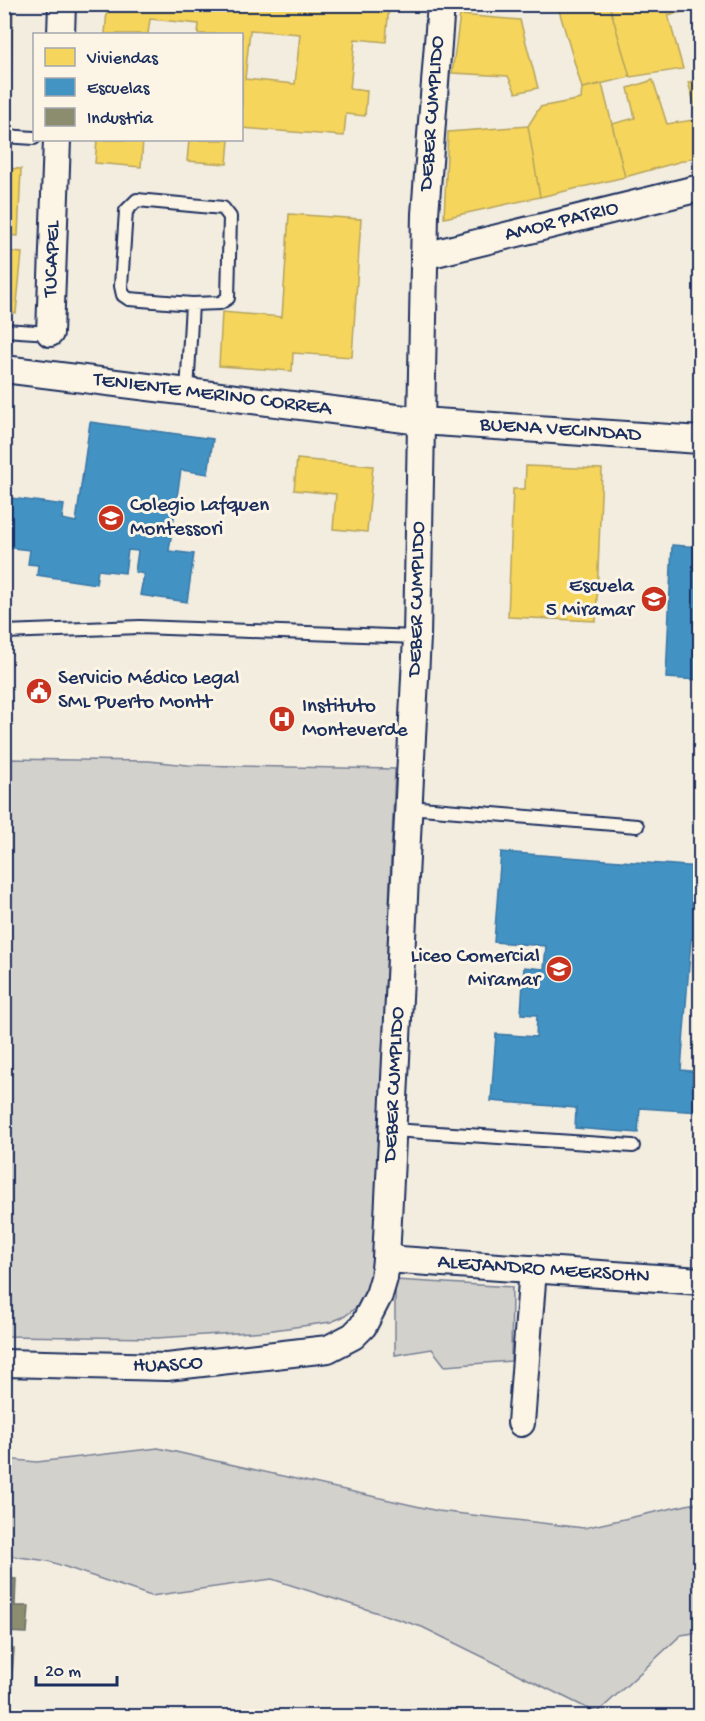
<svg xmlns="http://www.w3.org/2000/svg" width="705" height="1721" font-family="'Gochi Hand',sans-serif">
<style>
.green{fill:#d3d1cc;stroke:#778095;stroke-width:1.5}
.homes{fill:#f6d55c;stroke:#b4a35d;stroke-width:1.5;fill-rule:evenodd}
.schools{fill:#4393c3;stroke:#3775a5;stroke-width:1.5}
.industry{fill:#8c8c6e;stroke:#6a7069;stroke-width:1.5}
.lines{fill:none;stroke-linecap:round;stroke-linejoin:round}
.lane-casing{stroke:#1b2f5e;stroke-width:16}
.street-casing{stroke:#1b2f5e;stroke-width:30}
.lane{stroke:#fcf5e5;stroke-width:12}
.street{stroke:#fcf5e5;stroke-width:26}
.labels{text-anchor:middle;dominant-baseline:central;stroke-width:6;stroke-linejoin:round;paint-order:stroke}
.street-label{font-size:21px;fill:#1b2f5e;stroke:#fcf5e5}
.poi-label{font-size:21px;fill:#1b2f5e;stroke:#fcf5e5;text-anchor:start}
</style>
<rect width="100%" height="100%" fill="#f3ede0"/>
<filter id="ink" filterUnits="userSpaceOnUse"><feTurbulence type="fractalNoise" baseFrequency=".0167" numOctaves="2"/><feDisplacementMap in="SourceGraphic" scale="12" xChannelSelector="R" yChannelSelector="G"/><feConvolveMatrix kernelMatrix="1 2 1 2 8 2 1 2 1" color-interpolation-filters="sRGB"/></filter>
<g filter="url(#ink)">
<path class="green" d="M5,759l144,2 39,4 207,4 -22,503 -10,30 -18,14 -14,6 -65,9 -109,7 -152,-2z
M395,1280l117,7 -1,74 -66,5 -13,-17 -37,6z
M158,1448l280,63 146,17 116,-26v130l-19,3 -84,78 -175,-86 -150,-48 -121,17 -103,-35 -43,-6v-96l32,3z"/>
<path class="homes" d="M4,4h9l-2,83h-7z
M93,4h296l-3,38 -31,-3 -5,50 17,2 -2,25 -19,-2 -2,22 -102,-8v-94h-44l1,-10 -49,-5 -2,15h-43l2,-24 -15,-1zM250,30l50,4 -5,50 -50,-5z
M567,4h42l21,73 -48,11 -24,-81z
M609,4h56l18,65 -53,8z
M665,4h35v5l-32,6z
M460,15l60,5 18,68 -22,5 -8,-17 -56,-3z
M653,80l14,44 33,-5v37l-75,21 -13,-53 23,-6 -7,-30z
M700,80v43l-12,-41z
M602,84l23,93 -85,20 -12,-71 12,-19 41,-8 1,-11z
M528,126l12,71 -96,21 4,-86z
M97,140h46l-2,27 -46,-4z
M189,140h40l-2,24 -40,-3z
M4,168l17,1 -3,67 -14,-1z
M289,214l72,5 -9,138 -59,-4 -1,18 -73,-5 3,-54 60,5z
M4,251l18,2 -6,60 -12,-2z
M297,459l76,7 -6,66 -34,-3 3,-35 -42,-4z
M526,466l76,3 -6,152 -88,-4 5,-128h12z"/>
<path class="schools" d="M90,422l123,17 -5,35 -27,-4 -12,81 25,3 -7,48 -47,-7 4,-21 -9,-2 3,-21 -10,-1 -3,23 -27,-3 -2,14 -59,-9 1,-10 -10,-1 2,-14 -26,-3v-50l60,8 -2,14 14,3z
M672,545l28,2v133l-34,-2z
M501,852l199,15v73l-9,-1 -10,131 19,2v40l-60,-4 -2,25 -63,-5 1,-20 -85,-7 5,-67 40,3 1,-22 -16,-1 3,-47 20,2 2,-23 -52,-4z"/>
<path class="industry" d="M4,1578l12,1 -1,27h14l-2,27 -23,-1z
M4,1649h10l-5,67h-5z"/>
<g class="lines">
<defs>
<path id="lane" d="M4,136l30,2
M137,200l86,8 7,9 -2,81 -8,5 -28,1 -63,-5 -6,-4 -2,-9 5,-75z
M4,330l46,3
M187,392l5,-88
M4,632l136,-5 277,10
M409,807l228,19
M393,1130l240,16"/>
<g id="street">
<path d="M61,34l1,-30"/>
<path id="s1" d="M424,256l276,-68"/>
<path id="s2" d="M50,333l7,-193"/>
<path id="s3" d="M4,369l417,52 279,19"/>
<path id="s4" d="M386,1259l314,22"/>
<path id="s5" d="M4,1363l163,4 161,-18 25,-13 10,-10 16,-31 5,-17 2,-19 31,-622 8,-423 16,-210"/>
<path d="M521,1423l12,-154"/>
</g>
</defs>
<use href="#lane" class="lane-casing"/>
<use href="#street" class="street-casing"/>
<use href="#lane" class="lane"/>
<use href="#street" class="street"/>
</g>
</g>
<defs>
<symbol id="school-disc" viewBox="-11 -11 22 22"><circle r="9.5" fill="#c8321e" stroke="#fcf5e5"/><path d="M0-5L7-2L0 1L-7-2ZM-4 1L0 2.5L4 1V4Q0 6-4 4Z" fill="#fff"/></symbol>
<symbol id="civic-disc" viewBox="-11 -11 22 22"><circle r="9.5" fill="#c8321e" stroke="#fcf5e5"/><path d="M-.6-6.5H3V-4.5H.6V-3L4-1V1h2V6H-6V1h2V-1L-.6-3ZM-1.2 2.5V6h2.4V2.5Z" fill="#fff"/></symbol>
<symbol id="hospital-disc" viewBox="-11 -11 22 22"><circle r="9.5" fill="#c8321e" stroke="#fcf5e5"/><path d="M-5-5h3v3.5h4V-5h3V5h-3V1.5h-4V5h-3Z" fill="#fff"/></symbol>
</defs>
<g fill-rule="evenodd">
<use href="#school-disc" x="96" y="503" width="30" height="30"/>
<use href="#school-disc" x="639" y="584" width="30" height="30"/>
<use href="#civic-disc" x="24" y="676" width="30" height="30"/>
<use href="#hospital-disc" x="267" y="704" width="30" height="30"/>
<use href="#school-disc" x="544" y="954" width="30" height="30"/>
</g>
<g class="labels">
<g class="street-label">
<text stroke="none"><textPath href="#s5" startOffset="1586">DEBER CUMPLIDO</textPath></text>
<text stroke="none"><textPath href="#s1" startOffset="142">AMOR PATRIO</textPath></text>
<text stroke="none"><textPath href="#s2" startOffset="74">TUCAPEL</textPath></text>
<text stroke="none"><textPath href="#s3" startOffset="210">TENIENTE MERINO CORREA</textPath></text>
<text stroke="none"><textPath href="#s3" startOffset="560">BUENA VECINDAD</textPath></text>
<text stroke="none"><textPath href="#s5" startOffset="1100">DEBER CUMPLIDO</textPath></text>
<text stroke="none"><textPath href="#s5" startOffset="614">DEBER CUMPLIDO</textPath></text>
<text stroke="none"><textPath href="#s4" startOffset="158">ALEJANDRO MEERSOHN</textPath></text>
<text stroke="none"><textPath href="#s5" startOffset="164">HUASCO</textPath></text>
</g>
<g class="poi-label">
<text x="130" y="506">Colegio Lafquen<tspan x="130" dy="24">Montessori</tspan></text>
<text x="634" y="587" text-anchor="end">Escuela<tspan x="634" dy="24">5 Miramar</tspan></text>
<text x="58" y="679">Servicio Médico Legal<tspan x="58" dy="24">SML Puerto Montt</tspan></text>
<text x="302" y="707">Instituto<tspan x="302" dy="24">Monteverde</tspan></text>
<text x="540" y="957" text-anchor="end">Liceo Comercial<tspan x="540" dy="24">Miramar</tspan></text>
</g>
</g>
<rect width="705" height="1721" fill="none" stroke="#fcf5e5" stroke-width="24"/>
<rect x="12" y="12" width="681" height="1697" fill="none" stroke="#1b2f5e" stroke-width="2" filter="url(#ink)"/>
<rect x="33" y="33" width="210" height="108" fill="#fcf5e5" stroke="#a2a6af" stroke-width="1.5"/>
<rect x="45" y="48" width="30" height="18" fill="#f6d55c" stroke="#a2a6af" stroke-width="1.5"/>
<text x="87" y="63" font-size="18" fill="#1b2f5e">Viviendas</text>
<rect x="45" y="78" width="30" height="18" fill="#4393c3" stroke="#a2a6af" stroke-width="1.5"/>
<text x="87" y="93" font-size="18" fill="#1b2f5e">Escuelas</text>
<rect x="45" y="108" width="30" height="18" fill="#8c8c6e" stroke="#a2a6af" stroke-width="1.5"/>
<text x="87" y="123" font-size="18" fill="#1b2f5e">Industria</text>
<path d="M36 1676v9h81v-9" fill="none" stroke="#1b2f5e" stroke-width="3"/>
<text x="45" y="1676" font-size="18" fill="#1b2f5e" stroke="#fcf5e5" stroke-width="4.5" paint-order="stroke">20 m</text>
</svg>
